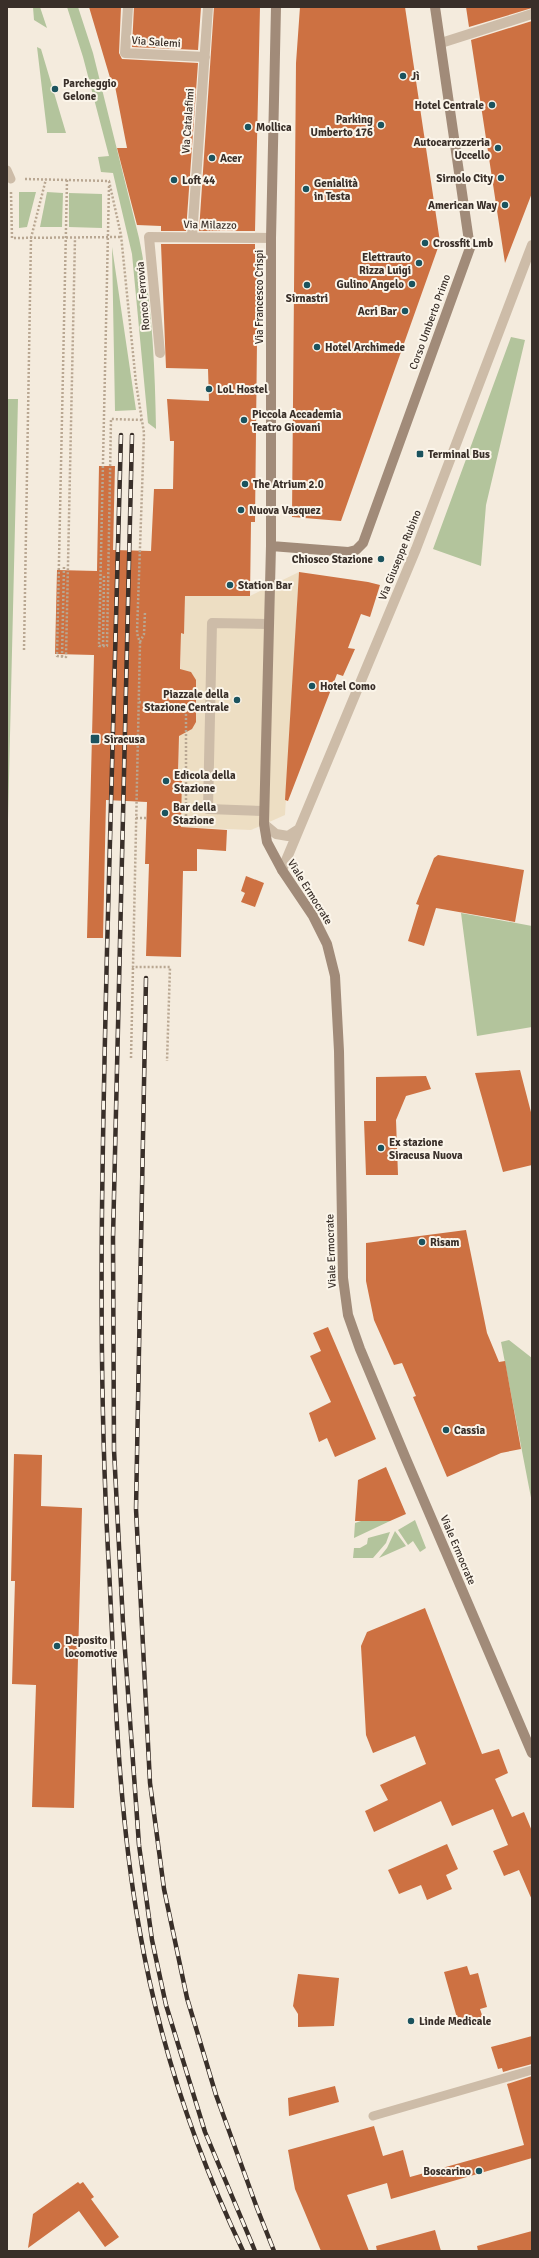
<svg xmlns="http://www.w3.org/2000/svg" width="539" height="2258" font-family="Signika,sans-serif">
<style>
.green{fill:#b3c49c}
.plaza{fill:#eddec3}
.building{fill:#cd7142}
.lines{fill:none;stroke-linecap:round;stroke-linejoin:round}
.path{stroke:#b9a792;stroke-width:2.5;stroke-dasharray:2 2;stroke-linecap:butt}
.lane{stroke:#cdbca8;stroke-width:9}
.street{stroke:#cdbca8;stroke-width:10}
.secondary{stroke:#a18b79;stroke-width:10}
.rail-casing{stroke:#392f29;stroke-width:4.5}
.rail{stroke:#fbf5ea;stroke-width:3;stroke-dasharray:9;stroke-linecap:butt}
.poi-dot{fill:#1b535e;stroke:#fbf5ea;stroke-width:1.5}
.labels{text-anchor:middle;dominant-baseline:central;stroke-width:4;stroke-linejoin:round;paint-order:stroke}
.street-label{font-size:11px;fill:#392f29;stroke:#fbf5ea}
.poi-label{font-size:11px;font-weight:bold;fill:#392f29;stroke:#fbf5ea;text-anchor:start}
</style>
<rect width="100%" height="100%" fill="#f4ebdd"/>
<path class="green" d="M33,7h7l7,21 -13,-8z
M67,7h11l15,46 46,185c13,62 16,127 17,191l-8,-6 -16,-169 -19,-81 -12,-1 -3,-15 11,-1 -26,-99z
M37,47l4,2 25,84h-19v-2z
M19,192h17l-9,35 -8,1z
M47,192l16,1 -1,34h-22z
M69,193l33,1v34l-33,-1z
M112,247l24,163 -21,1z
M511,337l14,3 -39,165 -5,61 -48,-17z
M7,399h11l-11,463z
M461,913l71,13v101l-55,9z
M509,1340l23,18v145l-31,-161z
M415,1520l11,28 -6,4 -7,-11 -5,4 -10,-15z
M361,1521h29l-36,17 1,-15z
M395,1531l11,15 -27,12 8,-10z
M390,1532l-4,11 -13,15h-20l1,-10h6l7,-4 1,-6z"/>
<path class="plaza" d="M299,572l-14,243 -34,15 -71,-3 1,-52 -2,1v-11l2,-132h3l1,-39 13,2h52z"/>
<path class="building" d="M89,7h32l-2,46 3,6 76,4 -12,168h-25v-5l-24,-1 -20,-77h10l-13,-67h-3z
M134,7h67l-3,43 -66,-3z
M214,7h46l-5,224h-56z
M300,7h105l35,235 -99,279 -49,-4 4,-454z
M466,7h66v1l-63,19z
M532,21v172l-27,70 -34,-223z
M161,244h94v6h3l-3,272h-4l-1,74h-65l-1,38 -3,-1 -1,36 11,3 5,8v42l-4,7 -13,7 -1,40 4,-1 -1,52 46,3 -1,21 -29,-2v22h-14l-2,86 -35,-1 3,-92h-4l2,-62 -41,-2 -3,138h-16l7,-283 -39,-1 2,-84 40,1 2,-105h16l-2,84 38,1 3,-62h19l1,-48h-4l-3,-42 42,2 -1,-32 -42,-1z
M299,572l69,10 12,3 -10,32 -9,-3 -13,34 7,1 -12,27 -6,-2 -49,127 -3,-1z
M438,855l86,15 -9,52 -79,-14 -12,38 -16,-5 11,-36 -3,-1 18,-46z
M246,876l18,7 -9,24 -14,-5 4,-9 -4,-2z
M520,1070l12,46v49l-29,7 -28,-99z
M426,1076l5,13 -25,7 -10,24 2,55h-32l-2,-54h12v-44z
M466,1230l21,103 12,29 6,-1 16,88 -20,4 -54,24 -34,-80 3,-1 -14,-33 -8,2 -20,-45 -8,-39v-38z
M328,1327l48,112 -41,18 -8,-19 -8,4 -10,-29 22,-11 -21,-46 11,-5 -8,-18z
M14,1454l28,1 -1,51 41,2 -8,300 -42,-1 4,-122 -24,-1 3,-103h-4z
M386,1467l20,47 -16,7h-35l3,-41z
M425,1608l57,146 17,-5 9,24 -13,6 17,38 12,-5 8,19v69l-13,-30 -15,6 -11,-25 15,-6 -15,-36 -41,17 -11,-25 -67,31 -9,-21 23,-11 -8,-15 46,-21 -11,-28 -42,17 -7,-18 -5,-89 6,-14z
M447,1844l11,25 -12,6 6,14 -25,11 -6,-15 -22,9 -11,-24z
M467,1966l3,9 8,-2 9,34 -7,2 3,9 -24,7 -15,-53z
M298,1974l41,4 -5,48 -36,1v-13l-5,-8z
M532,2036v28l-29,8 -1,-4 -4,1 -7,-22z
M532,2076v82l-141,41 -4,-16 -40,12 22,56h-48l-26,-62 -7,-39 86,-24 9,30 20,-6 7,27 114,-32 -17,-61z
M335,2086l4,16 -50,14 -1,-18z
M78,2182l2,2 3,-2 11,15 -3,2 28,38 -14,10 -26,-36 -51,37 5,-34z
M435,2230l6,21h-64l-1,-5z
M532,2231v20h-54l-1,-5z"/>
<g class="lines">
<path class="path" d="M25,179l84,2 12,54 15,148 8,50 -7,200 3,10 -7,324h37l-3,94
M67,180l-10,476 9,1 9,-419
M109,186l-10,460h8l4,-227 31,1
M11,192l1,46 109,-1
M140,642l4,-8 1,-22
M103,646l1,-70
M24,650l7,-412 15,-59
M62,657l2,-91
M139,702l10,1
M183,705h13
M136,818h10
M181,819h5v-114
M131,1058l2,-91"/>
<path class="lane" d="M7,170l4,9
M373,2116l159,-46"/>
<path class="street" d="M128,7l-3,46 80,4
M441,43l91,-29
M192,237l16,-230
M160,353l-11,-116 122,1
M264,811l-56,-2 4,-186 57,1
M264,824l12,10 12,2 11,-7
M282,870l134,-321 116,-304"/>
<path class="secondary" d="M276,7l-5,231v308l-7,278 3,18 15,28 31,46 14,28 8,32 4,75 4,227 5,37 12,34 46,110 126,294
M271,546l77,6 8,-2 7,-7 107,-295 -35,-241"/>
<defs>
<path id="rail" d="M121,435c-5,172 -9,344 -14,516 -5,207 -10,412 2,618 6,119 9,240 30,358 19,112 55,221 104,324
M132,435l-19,803 1,212 9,173 16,222 13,95 14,65 39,127 50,119
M146,978l-10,531 14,274 14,106 23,109 29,97 41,113 17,43"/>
</defs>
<use href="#rail" class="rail-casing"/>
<use href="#rail" class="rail"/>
</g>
<g class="poi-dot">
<circle cx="403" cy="76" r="4"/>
<circle cx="55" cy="89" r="4"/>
<circle cx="492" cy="105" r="4"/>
<circle cx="381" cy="125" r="4"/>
<circle cx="248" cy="127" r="4"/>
<circle cx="498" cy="148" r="4"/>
<circle cx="212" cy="158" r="4"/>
<circle cx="501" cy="178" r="4"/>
<circle cx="174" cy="180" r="4"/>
<circle cx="306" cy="189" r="4"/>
<circle cx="505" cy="205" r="4"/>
<circle cx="425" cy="243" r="4"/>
<circle cx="419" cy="263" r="4"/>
<circle cx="412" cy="284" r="4"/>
<circle cx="307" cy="285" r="4"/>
<circle cx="405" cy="311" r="4"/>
<circle cx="317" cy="347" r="4"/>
<circle cx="209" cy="389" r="4"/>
<circle cx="244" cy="420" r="4"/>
<rect x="416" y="450" width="8" height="8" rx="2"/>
<circle cx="245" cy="484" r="4"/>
<circle cx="241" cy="510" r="4"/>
<circle cx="381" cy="559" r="4"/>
<circle cx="230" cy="585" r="4"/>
<circle cx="312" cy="686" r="4"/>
<circle cx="237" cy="700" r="4"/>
<rect x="90" y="734" width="10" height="10" rx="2"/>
<circle cx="166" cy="781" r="4"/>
<circle cx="165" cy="813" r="4"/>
<circle cx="381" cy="1148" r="4"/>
<circle cx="422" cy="1242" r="4"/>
<circle cx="446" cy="1430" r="4"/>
<circle cx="57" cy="1646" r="4"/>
<circle cx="411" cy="2021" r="4"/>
<circle cx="479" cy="2171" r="4"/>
</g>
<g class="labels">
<g class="street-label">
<text transform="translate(156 42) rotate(4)">Via Salemi</text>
<text transform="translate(188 121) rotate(-86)">Via Catalafimi</text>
<text transform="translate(210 225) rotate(1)">Via Milazzo</text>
<text transform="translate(143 296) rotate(-95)">Ronco Ferrovia</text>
<text transform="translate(259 297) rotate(-90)">Via Francesco Crispi</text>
<text transform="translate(430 322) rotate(-70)">Corso Umberto Primo</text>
<text transform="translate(400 555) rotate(-68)">Via Giuseppe Rubino</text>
<text transform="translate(310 892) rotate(58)">Viale Ermocrate</text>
<text transform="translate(331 1251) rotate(-92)">Viale Ermocrate</text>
<text transform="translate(458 1550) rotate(67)">Viale Ermocrate</text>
</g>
<g class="poi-label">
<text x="411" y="76">Jì</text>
<text x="63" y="83">Parcheggio<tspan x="63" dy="13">Gelone</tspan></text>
<text x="484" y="105" text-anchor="end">Hotel Centrale</text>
<text x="373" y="119" text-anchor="end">Parking<tspan x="373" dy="13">Umberto 176</tspan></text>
<text x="256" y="127">Mollica</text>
<text x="490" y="142" text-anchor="end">Autocarrozzeria<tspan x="490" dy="13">Uccello</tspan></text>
<text x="220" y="158">Acer</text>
<text x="493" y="178" text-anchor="end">Sirnolo City</text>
<text x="182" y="180">Loft 44</text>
<text x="314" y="183">Genialità<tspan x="314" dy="13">in Testa</tspan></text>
<text x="497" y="205" text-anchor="end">American Way</text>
<text x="433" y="243">Crossfit Lmb</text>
<text x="411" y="257" text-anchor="end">Elettrauto<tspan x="411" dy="13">Rizza Luigi</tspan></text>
<text x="404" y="284" text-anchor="end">Gulino Angelo</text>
<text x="307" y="298" text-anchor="middle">Sirnastri</text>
<text x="397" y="311" text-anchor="end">Acri Bar</text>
<text x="325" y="347">Hotel Archimede</text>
<text x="217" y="389">LoL Hostel</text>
<text x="252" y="414">Piccola Accademia<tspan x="252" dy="13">Teatro Giovani</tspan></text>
<text x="428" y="454">Terminal Bus</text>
<text x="253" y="484">The Atrium 2.0</text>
<text x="249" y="510">Nuova Vasquez</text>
<text x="373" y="559" text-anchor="end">Chiosco Stazione</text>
<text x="238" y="585">Station Bar</text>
<text x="320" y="686">Hotel Como</text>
<text x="229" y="694" text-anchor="end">Piazzale della<tspan x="229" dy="13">Stazione Centrale</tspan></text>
<text x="104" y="739">Siracusa</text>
<text x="174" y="775">Edicola della<tspan x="174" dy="13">Stazione</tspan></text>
<text x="173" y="807">Bar della<tspan x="173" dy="13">Stazione</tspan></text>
<text x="389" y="1142">Ex stazione<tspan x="389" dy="13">Siracusa Nuova</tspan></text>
<text x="430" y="1242">Risam</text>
<text x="454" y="1430">Cassia</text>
<text x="65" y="1640">Deposito<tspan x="65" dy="13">locomotive</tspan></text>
<text x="419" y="2021">Linde Medicale</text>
<text x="471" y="2171" text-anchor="end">Boscarino</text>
</g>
</g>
<rect width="539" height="2258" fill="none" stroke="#392f29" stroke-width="16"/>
</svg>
